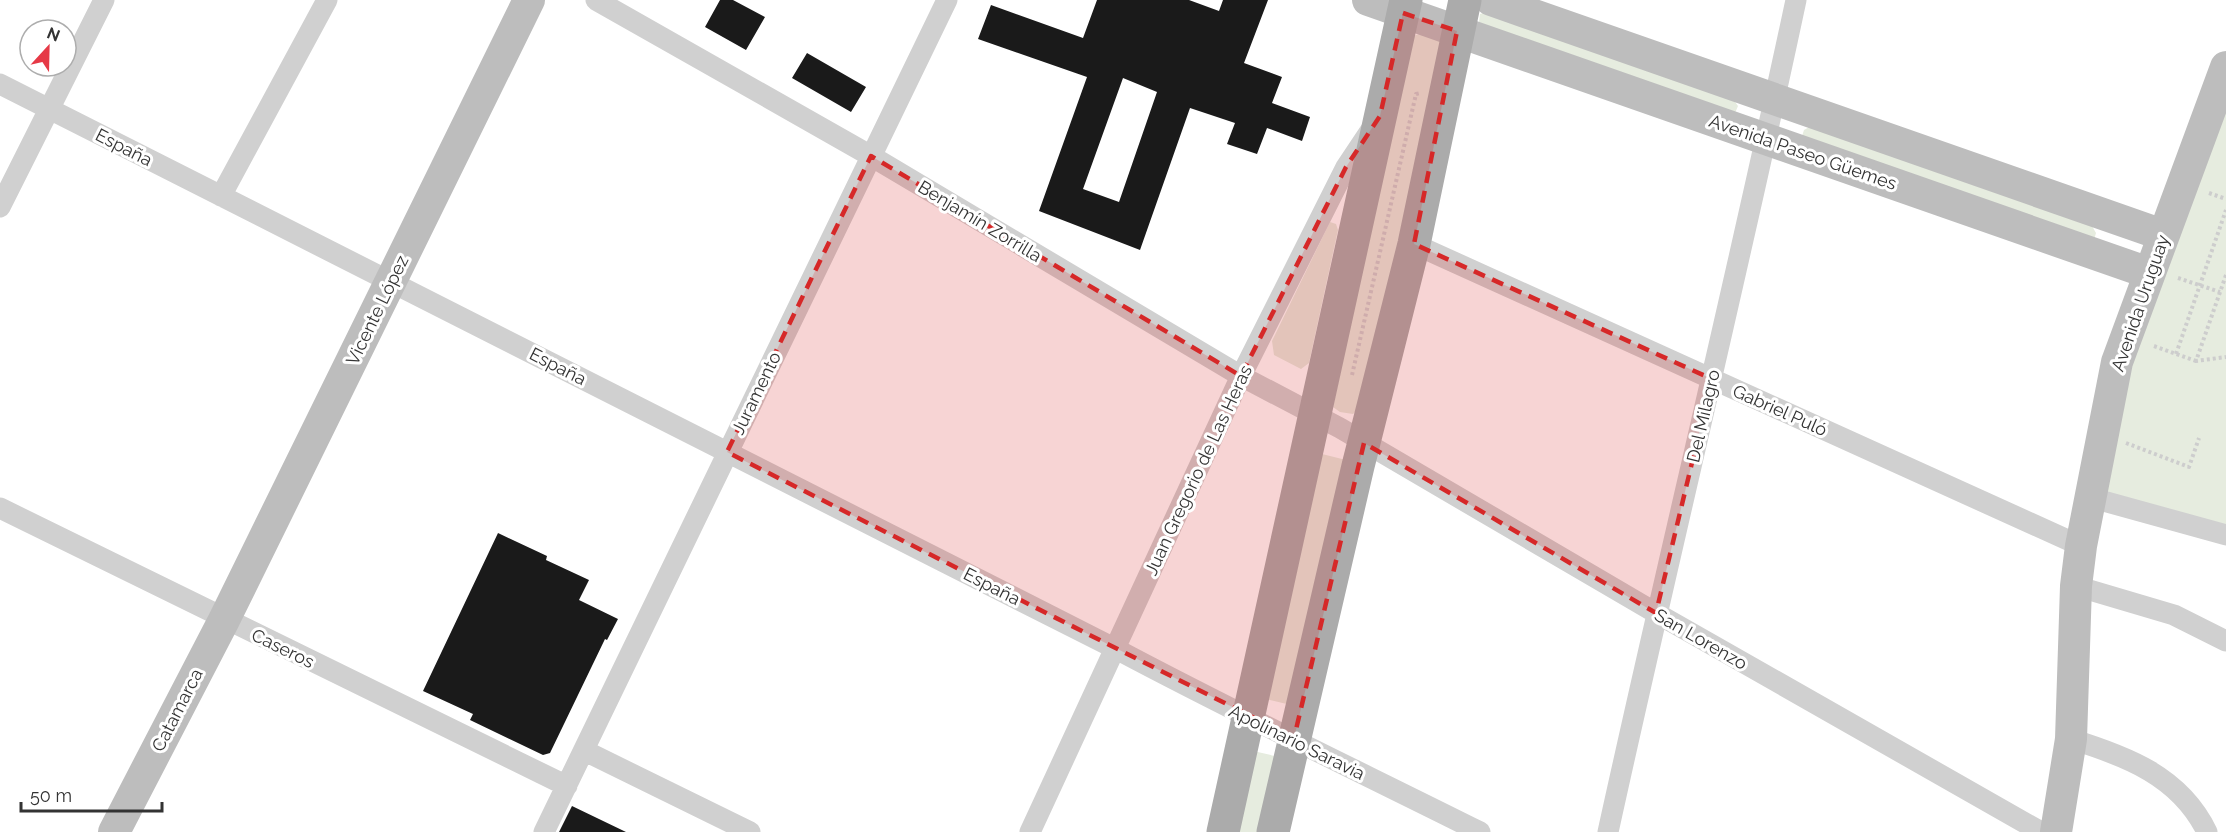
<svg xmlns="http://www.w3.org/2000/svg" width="2226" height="832" font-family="Raleway,sans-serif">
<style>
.green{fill:#e6ecdf}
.building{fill:#1a1a1a;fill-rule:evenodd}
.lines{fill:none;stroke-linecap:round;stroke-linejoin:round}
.path{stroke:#cdcdcd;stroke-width:4;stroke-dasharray:3 3;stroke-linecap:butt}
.street{stroke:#d0d0d0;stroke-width:21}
.secondary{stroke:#bdbdbd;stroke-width:32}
.primary{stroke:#ababab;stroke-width:33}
.marked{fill:#d62828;fill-opacity:0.2;stroke:#d62828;stroke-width:4.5;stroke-dasharray:12 8;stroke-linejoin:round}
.labels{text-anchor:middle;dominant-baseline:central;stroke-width:6;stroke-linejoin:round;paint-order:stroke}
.street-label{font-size:18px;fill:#333;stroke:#fff}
</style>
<rect width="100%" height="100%" fill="#fff"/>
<path class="green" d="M1486,12l247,87 5,7 -3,7 -253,-85 -3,-6 1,-8z
M1420,34l22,8 1,7 -83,358 -7,7 -13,-2 -7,-5 79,-371z
M2226,67v468l-137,-38z
M1811,126l281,100 4,7 -2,7 -292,-104 2,-6z
M1330,222l6,2 2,6 -29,133 -8,6 -27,-14 -2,-14z
M1322,454l28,7 -59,244 -29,-7z
M1249,750l30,7 -17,75h-31z"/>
<path class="building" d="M720,0h13l32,17 -19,33 -41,-23z
M1097,0h92l30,11 4,-11h45l-24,63 38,14 -10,26 38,14 -8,24 -35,-13 -10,26 -30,-10 8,-21 -45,-15 -50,142 -101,-39 48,-134 -109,-38 13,-34 92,33zM1123,78l34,14 -38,110 -36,-13z
M807,53l59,34 -15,25 -59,-34z
M498,533l49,23 -1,4 43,20 -10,20 39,19 -11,21 -2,-1 -55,114 -7,2 -73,-35 3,-6 -50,-23z
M572,806l54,26h-67z"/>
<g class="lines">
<path class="path" d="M2209,193l17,6
M2226,275l-30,86 30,-4
M2178,278l42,14
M2154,346l42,15
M2176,354l50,-144
M1352,375l64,-281 4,-1
M2126,443l63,24 10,-29"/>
<path class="street" d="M596,0l275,156 370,220 99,52 316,185 385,219
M0,84l1116,565c120,64 242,122 364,183
M221,196l106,-196
M0,207l104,-207
M1414,244l667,302
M2089,497l137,38
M0,508l567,278
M2076,586l98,29 52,26
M2071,739c55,17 109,37 136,93
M585,751l165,81
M544,832l403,-832
M1030,832l211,-456 105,-209 24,-36
M1608,832c61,-278 129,-554 188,-832"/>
<path class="secondary" d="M1368,0l781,273
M1491,0l672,235
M114,832l110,-212 305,-620
M2056,832l15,-93 5,-153 5,-40 36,-184 109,-295"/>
<path class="primary" d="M1223,832l183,-832
M1273,832l85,-366 56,-222 51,-244"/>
</g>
<path class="marked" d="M1403,13l54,18 -43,213 298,135 -56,234 -292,-170 -70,295 -567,-286 144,-296 370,220 105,-209 34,-51z"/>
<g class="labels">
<g class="street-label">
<text transform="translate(124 147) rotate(27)">España</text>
<text transform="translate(1803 152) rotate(19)">Avenida Paseo Güemes</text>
<text transform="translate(980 221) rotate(31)">Benjamín Zorrilla</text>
<text transform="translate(2140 303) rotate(-71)">Avenida Uruguay</text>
<text transform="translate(377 310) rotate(-64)">Vicente López</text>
<text transform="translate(558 366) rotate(27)">España</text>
<text transform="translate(756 393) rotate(-64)">Juramento</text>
<text transform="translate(1780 410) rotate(24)">Gabriel Puló</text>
<text transform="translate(1703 416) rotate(-77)">Del Milagro</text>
<text transform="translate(1198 470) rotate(-65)">Juan Gregorio de Las Heras</text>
<text transform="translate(992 586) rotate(27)">España</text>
<text transform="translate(1701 639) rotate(30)">San Lorenzo</text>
<text transform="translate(283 648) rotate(26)">Caseros</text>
<text transform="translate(177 710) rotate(-63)">Catamarca</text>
<text transform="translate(1297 742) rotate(26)">Apolinario Saravia</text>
</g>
</g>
<g transform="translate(48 48) rotate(22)"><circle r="28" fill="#ffffff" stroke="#adadad" stroke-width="1.5"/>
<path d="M0-4.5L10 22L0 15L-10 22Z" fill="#e63946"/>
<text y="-9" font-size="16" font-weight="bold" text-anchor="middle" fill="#333333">N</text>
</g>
<path d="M21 802v9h141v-9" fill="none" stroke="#333333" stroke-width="3"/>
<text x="30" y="802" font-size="18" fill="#333333" stroke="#ffffff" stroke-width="4.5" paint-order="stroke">50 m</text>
</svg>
